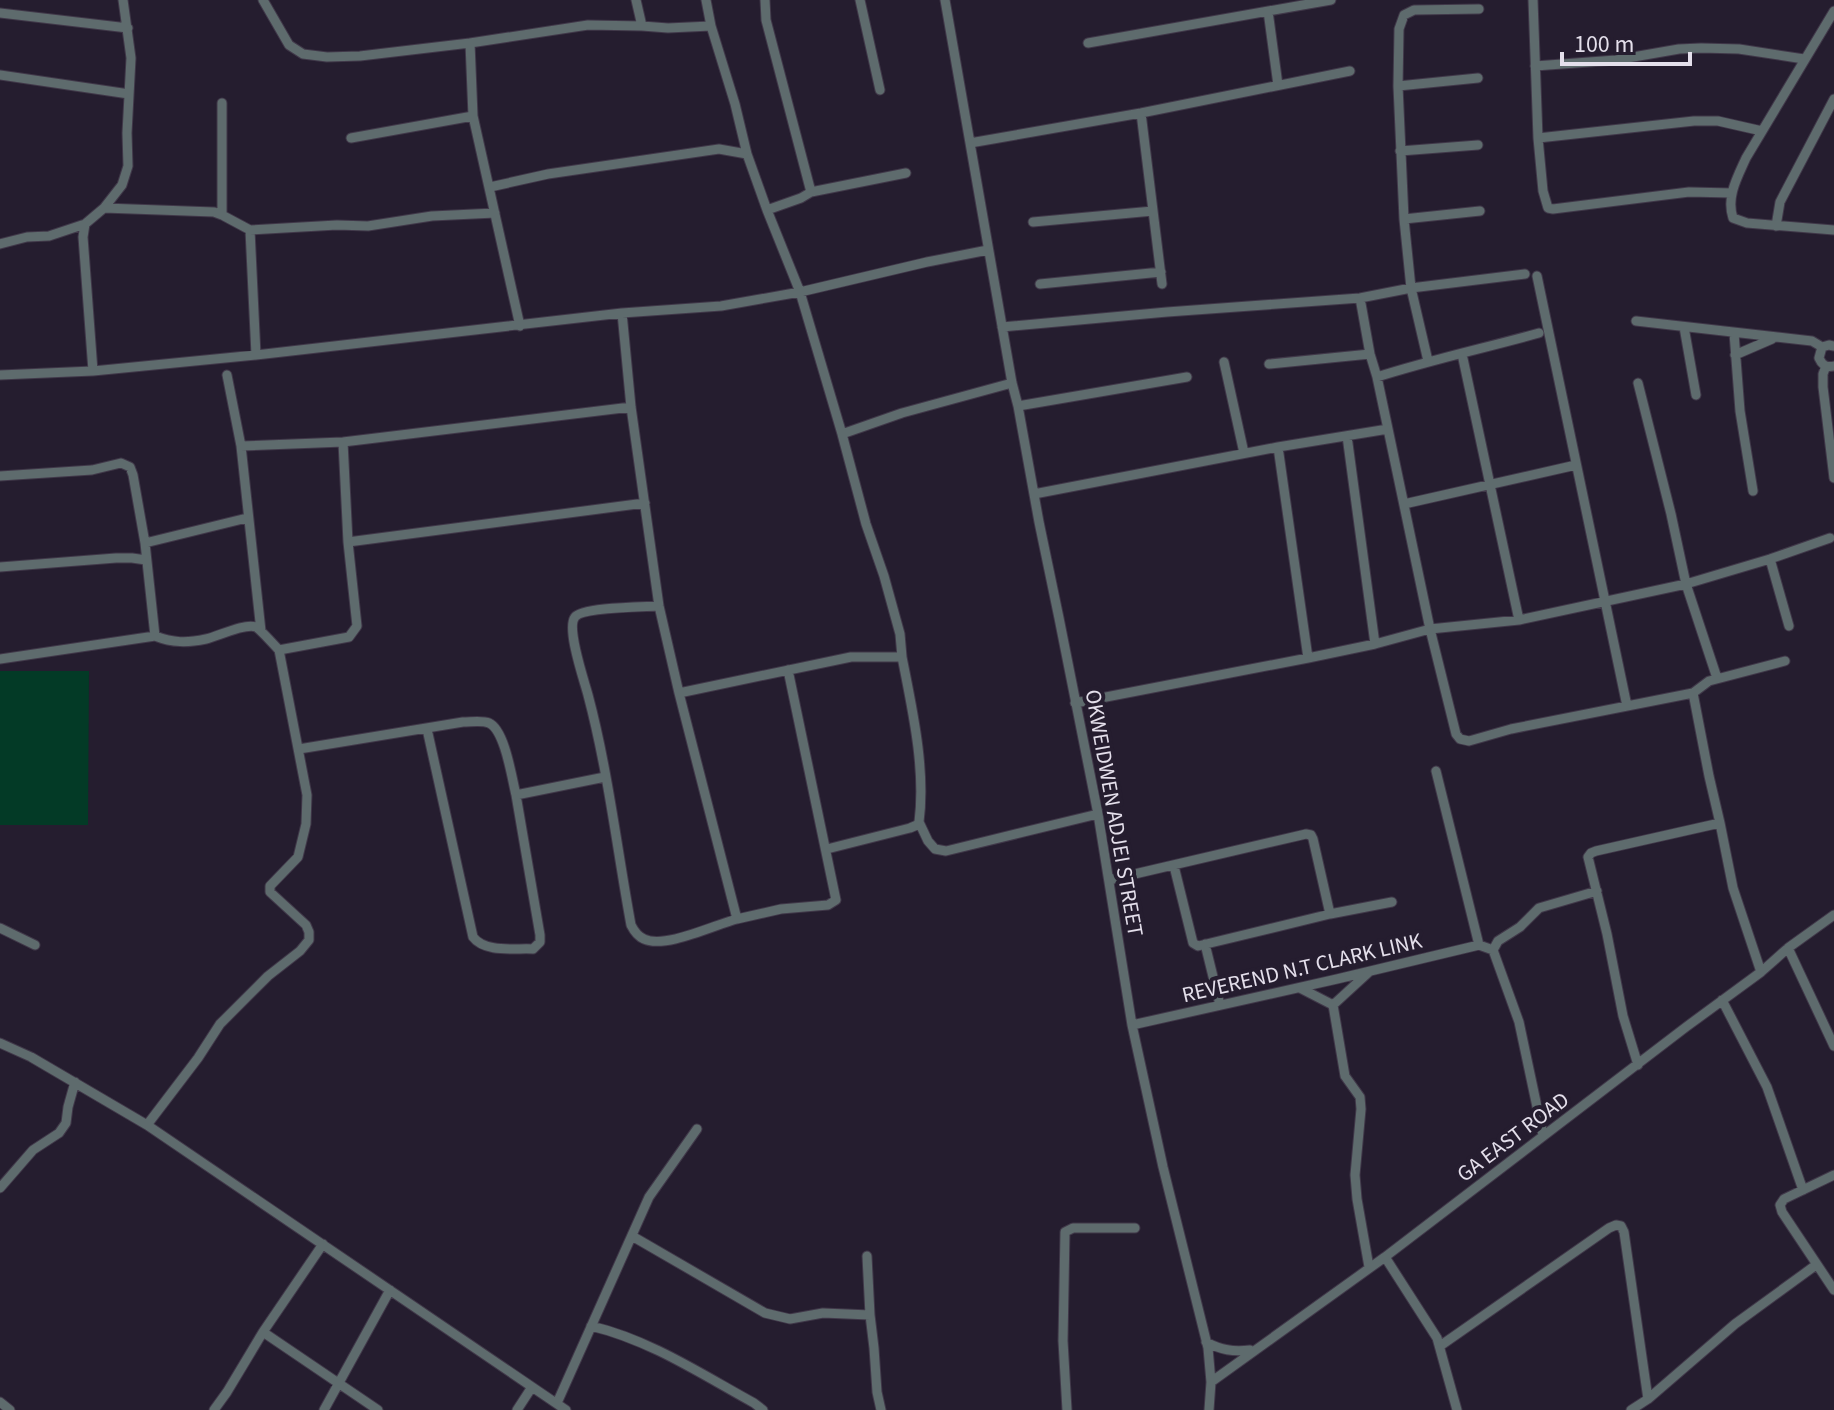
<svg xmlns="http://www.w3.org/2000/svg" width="1834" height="1410" font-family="'Source Sans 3',sans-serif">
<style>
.garden{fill:#033a26}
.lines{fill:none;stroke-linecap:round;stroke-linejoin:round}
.minor-casing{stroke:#403849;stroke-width:11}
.minor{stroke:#5e6b6d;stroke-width:9}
.labels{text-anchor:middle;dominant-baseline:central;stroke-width:8;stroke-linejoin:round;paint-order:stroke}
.street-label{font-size:22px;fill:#e4dfeb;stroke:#251d2f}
</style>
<rect width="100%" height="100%" fill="#251d2f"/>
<path class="garden" d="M0,671h89l-1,154h-88z"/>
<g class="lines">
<defs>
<path id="minor" d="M263,0l26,45 14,9 24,3 33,-1 110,-13
M636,0l6,26
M706,0l5,26
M765,0l1,20 45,172 -10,6 -34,12
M860,0l20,90
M945,0l67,383 6,23 21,116 20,96 39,196 34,211 31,142 45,181 3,34
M1533,0l5,138 5,53 5,17 5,1 136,-17 43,1
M1268,11l10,74
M1834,11l-88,147c-9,20 -20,39 -13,60l14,5 87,7
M0,13l128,15
M1088,43l243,-43
M1535,66l81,-6 63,-11 22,-1 38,1 65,10
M0,75l129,19
M1398,86l80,-8
M222,103v112
M1141,113l21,171
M351,138l122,-22
M1538,138l156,-17h24l44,10
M970,143l171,-30 209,-42
M1400,151l78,-6
M490,187l58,-13 171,-25 28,5
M811,192l95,-19
M104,208l110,4 8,3 28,15 87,-5 31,1 64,-10 63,-3
M1404,219l76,-8
M1033,222l120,-11
M1776,226l4,-24 54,-103
M250,230l6,125
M0,244l27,-7 22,-1 36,-12
M1537,276l90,430
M1040,284l121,-12
M1360,298l10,56 7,23 11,52
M622,313l9,94 28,199 20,87 58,226c-23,6 -72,30 -93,20 -7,-3 -10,-8 -13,-14 -14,-76 -23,-155 -43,-230 -4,-15 -22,-67 -13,-78 7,-10 70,-10 84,-11
M1636,321l176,20 10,6
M520,326l-47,-210 -3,-73 118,-18 54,1 26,2 43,-2 24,78 12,50 20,56 33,82 42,142 24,90 18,52 16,58 2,23h-51l-172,36
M1002,327l165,-15 193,-14 51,-10 114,-14
M1684,327l12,68
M1734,333l6,78 13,80
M1834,346l-5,-1 -7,2 -3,11c3,7 7,10 15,8
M1462,354l57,266
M1735,355l37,-16
M1428,361l-17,-73 -7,-69 -6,-133 1,-57 5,-14 10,-5 65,-1
M1224,362l20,91
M1269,364l101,-10
M1826,366l-3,8v13l11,91
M93,371l-10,-134 2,-13 19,-16 18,-23 6,-19 -1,-33 4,-75 -8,-58
M0,375l93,-4 163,-16 366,-42 99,-7 79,-14 127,-30 61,-12
M227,375l14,71 20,185
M1377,377c53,-17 108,-29 162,-44
M1638,383l33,131 15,70 31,94
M1018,406l169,-29
M842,434l60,-21 110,-30
M1347,436l28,208
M241,446l102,-4 288,-35
M1278,447l30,211
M0,476l92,-6 29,-7 9,4 3,8 12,68 10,93
M1034,494l244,-47 110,-18 42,200 26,105 4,5 9,2 42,-12 182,-36
M1404,504l172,-39
M348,542l297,-39
M145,543l102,-25
M1770,559l19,67
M0,567l116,-9h16l14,2
M279,650l70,-13 8,-11 -9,-84 -5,-100
M0,659l155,-23c18,7 32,7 51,3 13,-3 38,-16 50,-12 4,2 18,18 23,23l28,145 -1,29 -8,33 -28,29v6l36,33 3,7v8l-9,11 -32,25 -48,48 -22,34 -51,67
M1075,703l233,-45 67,-14 55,-15 89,-9 167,-36 84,-25 60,-21
M427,729l46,208c12,16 42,11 60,12l7,-7v-7l-24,-140
M299,749l164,-27c8,0 19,-2 26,1 16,7 23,56 27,72l89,-18
M1436,771l43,174
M919,822l9,19 7,8 11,2 152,-37
M827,849l83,-21 7,-3 2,-3c7,-53 -7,-114 -17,-165
M1174,866l19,77 5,3 132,-32 62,-12
M1109,880l197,-46 5,1 2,4 17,75
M737,919l44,-10 47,-4 8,-5 -48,-230
M0,928l35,17
M1205,944l15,61
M1479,945l14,5 26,72 24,113
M1788,948l46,98
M1493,950l5,-9 22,-14 19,-19 58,-17
M1761,972l-28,-84 -13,-65 -11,-47 -16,-83 16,-12 76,-20
M1300,988l33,17
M1722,1000l45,87 36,103
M1333,1005l12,71 15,21 1,12 -6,66 2,24 12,68
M1333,1005l36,-33
M1132,1025l205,-46 142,-34
M0,1043l31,14 116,68 419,285
M1638,1065l-15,-49 -16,-82 -19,-77 3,-4 5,-2 124,-28
M1834,1175l-50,24 -4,6 2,7 52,78
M0,1188l33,-38 26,-17 7,-10 2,-16 7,-25
M632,1236l133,77 25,6 33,-6 47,2
M867,1256l3,59 4,33 3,44 4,18
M1385,1257l52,81 20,72
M591,1326c59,14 110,48 163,77l9,7
M263,1332l115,78
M1206,1342c15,8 27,10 44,8
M1440,1346l169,-118 7,-3 5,1 3,6 24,167
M0,1402l10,8
M557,1403l92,-206 48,-68
M214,1410l13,-18 36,-60 60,-88
M324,1410l66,-120
M517,1410l15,-23
M1067,1410l-4,-69 2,-109 8,-4h62
M1209,1410l2,-28 174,-125 301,-230 75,-55 27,-24 46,-33
M1631,1410l17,-11 87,-75 81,-59"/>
</defs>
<use href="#minor" class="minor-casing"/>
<use href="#minor" class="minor"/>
</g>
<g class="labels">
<g class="street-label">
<text transform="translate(1114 813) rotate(80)">OKWEIDWEN ADJEI STREET</text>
<text transform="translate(1302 968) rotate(-13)">REVEREND N.T CLARK LINK</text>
<text transform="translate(1513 1137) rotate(-37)">GA EAST ROAD</text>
</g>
</g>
<path d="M1562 52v12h128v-12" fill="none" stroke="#e4dfeb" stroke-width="4"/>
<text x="1574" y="52" font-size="24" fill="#e4dfeb" stroke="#251d2f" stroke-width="6" paint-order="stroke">100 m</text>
</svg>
